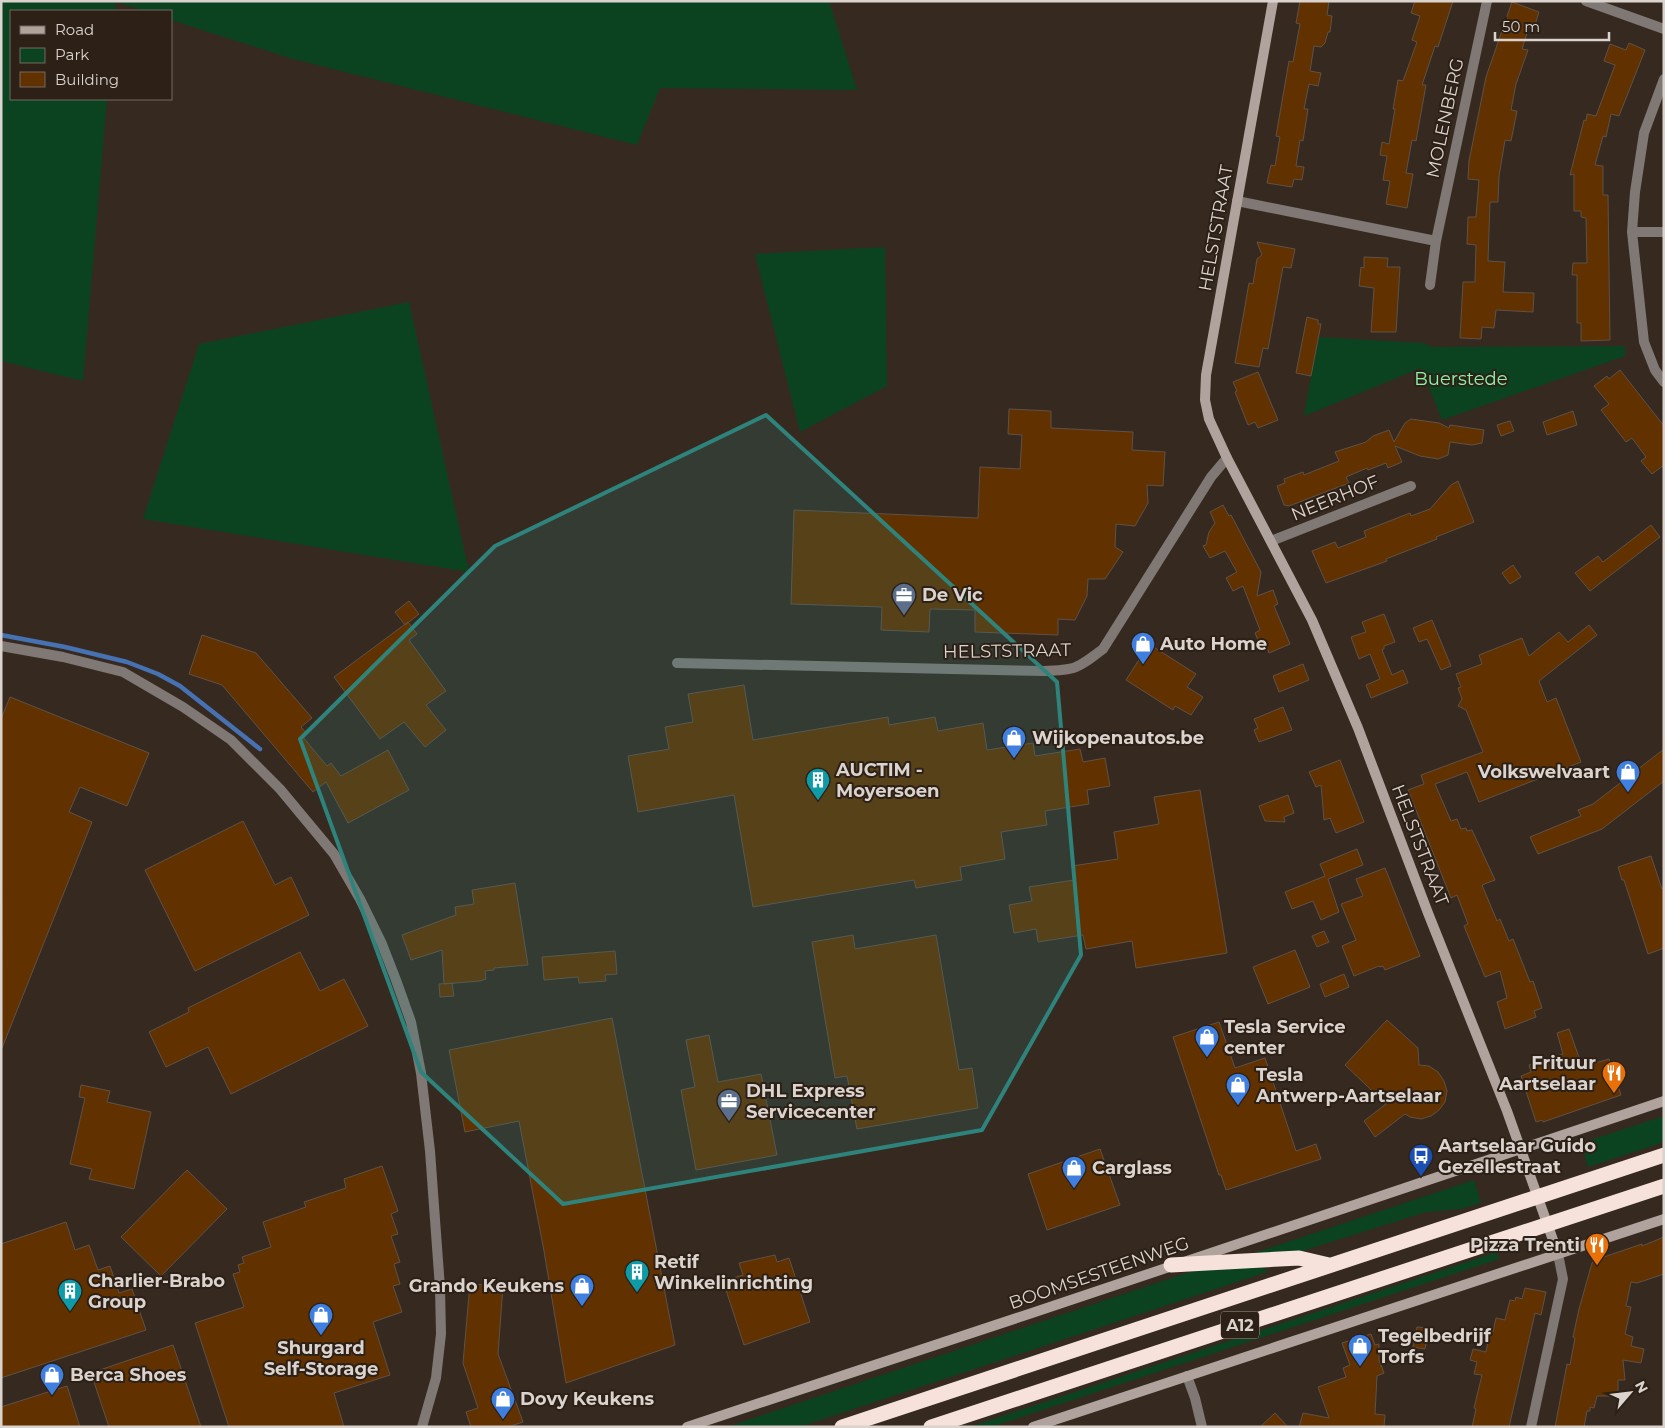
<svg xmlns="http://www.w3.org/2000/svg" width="1665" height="1428" font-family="Montserrat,sans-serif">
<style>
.green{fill:#0b4321}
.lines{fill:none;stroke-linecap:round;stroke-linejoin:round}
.stream{stroke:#4672b4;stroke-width:4.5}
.building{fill:#623100;stroke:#5f5147}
.street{stroke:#807875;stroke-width:10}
.secondary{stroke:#b0a39e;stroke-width:10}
.highway{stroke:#f6e2da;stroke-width:15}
.marked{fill:#2e847c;fill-opacity:0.2;stroke:#2e847c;stroke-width:4;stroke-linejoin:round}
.labels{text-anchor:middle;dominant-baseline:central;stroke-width:4;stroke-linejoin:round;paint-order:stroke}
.shield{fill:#2c2017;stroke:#a69d96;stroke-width:1}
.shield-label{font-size:16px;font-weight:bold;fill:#dbd3cd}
.street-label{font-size:18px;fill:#dbd3cd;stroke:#2c2017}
.park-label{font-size:18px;fill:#8af3a8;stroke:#2c2017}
.poi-label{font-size:18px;font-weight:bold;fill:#dbd3cd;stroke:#2c2017;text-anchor:start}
</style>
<rect width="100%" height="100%" fill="#362a20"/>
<path class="green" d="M1,1h828l28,89 -197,-2 -23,57 -344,-86 -122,-39v-9h-26l-29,-9 -1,9h-104v88h96l-24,282 -82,-20z
M885,247l2,139 -87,46 -45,-178z
M409,302l60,270 -326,-53 56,-175z
M1318,337l105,6 9,4 193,-1v10l-183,64 -21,-52 -117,48z
M1664,1116v26l-76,25 -7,-24z
M1474,1180l7,23 -20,6 -35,3 -130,41 -26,2 -16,-2z
M1497,1252l2,7 -508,168h-22z
M1237,1266l28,2 2,4 -468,155h-72l463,-155z"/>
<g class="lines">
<path class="stream" d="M1,635l64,12 62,15 31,12 22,12 80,63"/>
</g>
<path class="building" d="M1300,1h29l-2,14 5,1 -2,16h-2l-3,11 -4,4 -7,-1 -4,25 11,2 -3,13 -9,-2 -5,25h4l-5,32 -3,-1 -4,26 8,1 -2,13 -8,-1 -2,8 -25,-4 4,-18 4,1 5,-29 -4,-1 13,-75 4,1 7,-38 -4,-1z
M1415,1h38l-15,46 -3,-1 -13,39h4l-10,56 -4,-1 -6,33 7,1 -6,34 -21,-4 4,-23 -7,-1 4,-24 -7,-1 2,-13 7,2 6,-35h-2l5,-29 5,1 14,-39 -5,-2 8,-24 -9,-3z
M1512,2l27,10 -5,16 -5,-1 -7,22 6,1 -12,34 -5,26 6,1 -6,30 -6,-1 -6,36 -1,26h-8l-2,59 17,1 -2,30 31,1 -1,19 -37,-2 -2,18 -12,-1 -1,12 -21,-1 3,-56h12l1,-37 -9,-1 1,-27h8l3,-37 -11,-1 1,-18 17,-84z
M1629,43l16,7 -26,66 -8,-2 -5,23 -3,-1 -8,29 8,1v29h5l2,145 -29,1v-18h-4v-48h-5l1,-12h14l-1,-45 -5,-1v-6h-7v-37l-4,1 14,-55 2,1 1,-7 9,2 19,-51 -11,-4 6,-17 16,6z
M1257,242l38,7 -4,19 -8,-1 -15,82 -5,-1 -4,19 -24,-4 14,-80 4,1 4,-25 5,-4z
M1364,257l24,1 -1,9h13l-4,65h-25l3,-44 -15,-2 2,-19 3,1z
M1307,317l11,3v4h3l-10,52 -15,-3z
M1620,370l44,56v39l-12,9 -11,-13 5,-4 -14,-19 -6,4 -25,-32 8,-6 -15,-18 13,-10 2,3z
M1258,372l20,48 -20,8 -3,-6 -7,3 -13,-33 2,-1 -4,-9z
M1009,409l42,2v17l82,4 -1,18 33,2 -2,34 -16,-1 1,18 -13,23 -19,-2 -1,23 8,5 -18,27h-17l-1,17 -12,24 -17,-1v16l-83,-3v-22l-45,-1 -1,23 -48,-2 1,-23 -91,-3 3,-94 184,8 2,-51 40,2 2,-34 -14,-1z
M1573,411l4,14 -30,10 -4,-13z
M1411,419l28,4 10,5 1,-3 34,5 -2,13 -10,2 -22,-3 -2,13 -10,4 -18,-3 -25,-10 7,16 -14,6 -2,-5 -18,7 -1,-2 -21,9 3,6 -60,23 -5,-1 -7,-19 8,-3 -1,-4 19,-7 1,3 35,-14 -4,-9 31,-10 7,-6 16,-6 5,12 11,-19z
M1510,421l4,10 -13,5 -4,-11z
M1458,481l16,41 -38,15 1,2 -51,20 1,2 -61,22 -14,-32 23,-9 3,6 28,-11 -2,-6 46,-18 1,3 19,-7 21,-24z
M1223,505l6,11 2,-1 30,57 -4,24 16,-6 5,14 -4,2 16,38 -21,9 -3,-8 -5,2 -6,-14 5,-3 -17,-44 -10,5 -7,-13 11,-6 -12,-21 -15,7 -7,-12 3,-1 3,-13 6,-9 -5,-11z
M1651,525l9,12 -70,54 -15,-18 23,-17 5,6z
M1513,565l8,12 -11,7 -8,-11z
M409,601l10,13 -14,11 -10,-13z
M1384,614l11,28 -11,4v3l-2,1 10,25 11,-5 5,13 -37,15 -5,-13 14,-6 -10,-25 -11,5 -8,-22 15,-5 -4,-10z
M1432,620l19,46 -10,4 -14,-31 -8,3 -6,-14z
M408,622l9,12 -8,6 37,51 -20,14 20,25 -21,17 -21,-25 -24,17 -46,-62z
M1589,625l8,10 -58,46 8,21 9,-4 25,64 -102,40 -12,-30 -32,12 16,37 6,-2 4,10 5,-1 1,3 5,-1 23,50 -13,5 15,36 3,-2 9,22 4,-2 17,43 3,-1 9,27 -8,3 2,6 -31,12 -8,-27 10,-4 -7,-27 -15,6 -21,-51 4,-2 -11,-29 -6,3 -43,-108 16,-6 -3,-9 62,-23 -17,-42 -8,-4 4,-7 -4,-11 3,-1 -5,-13 26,-10 -3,-9 43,-17 7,18 30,-24 9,10z
M202,635l54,18 56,65 -11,9 5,6 -4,3 25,30 4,-3 10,13 47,-26 21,40 -61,33 -22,-41 -13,10 -91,-107 -33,-11z
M1149,644l47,30 -9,13 16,10 -12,18 -16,-9 -2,4 -47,-30z
M1303,664l6,16 -30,12 -6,-16z
M744,685l9,55 135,-23 1,8 46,-8 3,14 45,-8 4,27 46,-7 2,13 45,-7 3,13 22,-4 5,28 -23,4 2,14 -44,7 2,14 -46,7 4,27 -45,8 2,13 -46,8 -2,-8 -161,27 -19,-112 -96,17 -10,-56 41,-7 -4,-22 28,-5 -5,-28z
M10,697l139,56 -22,53 -47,-19 -11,25 23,10 -90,226 -1,-329z
M1283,707l9,23 -33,12 -5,-12 4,-2 -4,-9z
M1664,749v32l-62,48 -64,25 -8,-17 51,-21 -3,-6 15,-6z
M1340,760l24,62 -28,11 -6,-15 -6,2 -3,-35 -5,2 -7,-15z
M1200,790l27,163 -91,15 -4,-27 -46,8 -3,-14 -45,7 -2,-13 -22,4 -5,-28 23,-4 -3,-14 45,-7 -2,-14 46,-7 -4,-27 45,-8 -5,-27z
M1288,795l6,18 -10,4 1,5 -20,-1 -6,-15z
M243,821l32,64 16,-8 18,38 -114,56 -50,-101z
M1357,849l6,16 -35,14 11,33 -18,8 -8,-19 -21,8 -7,-17 40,-16 -5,-12z
M1651,856l11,33 2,-1v60l-16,6 -24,-74h-2l-4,-13z
M1385,868l35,88 -35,14 -2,-4 -3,1 -1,-1 -25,10 -12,-30 14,-6 -15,-36 22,-8 -7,-17z
M515,883l13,82 -34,3v2l-9,1 1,8 -6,2 -36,3 -2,-34 -31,10 -9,-25 54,-20 -1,-8 19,-3 -2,-14z
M1324,931l5,11 -12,5 -5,-11z
M853,935l2,14 81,-14 23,135 13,-2 6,40 -121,21 -10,-53 -12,2 -23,-136z
M1295,950l15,37 -42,17 -15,-37z
M615,951l2,23 -12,1 1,6 -27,2 -1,-6 -34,3 -2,-23z
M300,952l20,39 24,-12 24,47 -137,68 -23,-47 -42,20 -17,-35 40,-20 -1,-4z
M1344,974l5,13 -24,10 -5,-13z
M452,983l2,13 -14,1 -1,-13z
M612,1018l63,327 -109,38 -22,-132 -25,-130 -54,11 -16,-82z
M1387,1020l31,28 1,17 10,1 9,6 6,9 3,10 -2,11 -6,8 -8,6 -10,3 -11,-2 -5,-3 -30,23 -11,-16 22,-17 -41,-39z
M1219,1022l16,46 30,-10 31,93 20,-7 5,15 -95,31 -5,-15h-2l-46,-138z
M1569,1029l12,34 13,-5 1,5 14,-4 12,36 -78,27 -1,-2 -6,2 -15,-46 10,-4 -2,-7 34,-11 -6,-21z
M709,1035l9,47 43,-8 16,81 -81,15 -15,-80 14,-3 -9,-47z
M81,1085l29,6 -3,11 44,10 -17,77 -45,-10 3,-10 -22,-5 15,-66 -6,-1z
M1100,1149l20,56 -73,25 -19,-56z
M382,1166l16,45 -7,3 7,20 -7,2 9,26 -6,2 6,20 -7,2 9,26 -29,10 17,53 -56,18 10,34h-115l-34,-104 49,-16 -11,-33 7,-2 -2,-7 6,-2 -2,-6 29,-10 -8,-25 43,-15 -2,-5 42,-14 -2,-9z
M187,1170l40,39 -66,67 -40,-39z
M66,1222l9,28 14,-5 9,25 12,-4 9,27 13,-4 14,41 -145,48v-134z
M1664,1237v37l-27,9 -6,-1 -5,24 5,1 -6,27 8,3 -2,9 13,3 -3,14 -18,-3 2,20h-7v16h-21l-3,12 -4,-1v4h-3l-3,16h-29l12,-63 3,1 5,-27 -2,-1 6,-28 13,-46 3,-3 47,-16v2z
M775,1255l2,7 12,-4 21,64 -66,23 -21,-64 20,-6 -4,-12z
M470,1284l33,2 -5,68 25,68 -15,5h-37l-5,-15 12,-4 -15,-45z
M1525,1288l21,4 -5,23 -6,-2 -26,114h-37l4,-18 -2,-1 8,-33 -8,-1 3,-12 -7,-2 3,-11 13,3 4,-21 3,1 3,-14 9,2 5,-20 5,1 1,-4 6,2z
M1417,1327l12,1 -4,21 -12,-2z
M1371,1334l4,11 4,-1v16l5,13 -7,3 -2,38 10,1 -1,12h-85l4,-14 26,5 -11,-31 28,-10 -3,-9 7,-3 -8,-22z
M173,1345l28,82h-92l-18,-54z
M67,1386l13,41h-79v-20z
M1275,1413l13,14h-28z"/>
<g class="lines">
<path class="street" d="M1586,1l78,28
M1664,79l-20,54 -9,59 -3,40 12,110 11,28 9,12
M1237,201l199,40 -6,44
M1632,232h32
M1436,241l51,-240
M1271,541l140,-55
M1,646l62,11 60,15 60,35 48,33 49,49 54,65 26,45 22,45 14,36 15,42 10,51 9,78 10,137 1,46 -5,44 -14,49
M677,663l366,8c33,-1 34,-2 60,-22l108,-172 16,-19
M1187,1376l8,22 7,29
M1531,1427l32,-148 -5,-25"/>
<path class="secondary" d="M1273,1l-67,374 -1,25 4,19 18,39 85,162 46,108 70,185 79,198 51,143
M687,1427l342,-113 635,-213
M1033,1427l631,-208"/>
<path class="highway" d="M1171,1265l128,-7 30,7
M842,1427l822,-272
M931,1427l733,-241"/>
</g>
<path class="marked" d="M766,415l291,267 24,273 -99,175 -419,74 -142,-132 -121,-333 195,-193z"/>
<defs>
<symbol id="office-pin" viewBox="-11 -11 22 30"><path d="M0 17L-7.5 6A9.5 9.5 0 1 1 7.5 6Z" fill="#5c6f8a" stroke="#2c2017"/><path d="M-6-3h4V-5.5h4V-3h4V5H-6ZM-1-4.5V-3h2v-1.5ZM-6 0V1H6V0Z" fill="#fff"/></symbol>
<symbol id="shop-pin" viewBox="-11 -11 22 30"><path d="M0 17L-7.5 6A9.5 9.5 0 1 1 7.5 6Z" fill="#3f7fe0" stroke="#2c2017"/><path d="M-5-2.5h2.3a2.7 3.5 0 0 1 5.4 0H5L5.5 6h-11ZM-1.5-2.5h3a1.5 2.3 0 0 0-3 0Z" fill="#fff"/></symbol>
<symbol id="building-pin" viewBox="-11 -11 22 30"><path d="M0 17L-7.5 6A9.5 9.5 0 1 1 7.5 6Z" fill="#0f9aa8" stroke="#2c2017"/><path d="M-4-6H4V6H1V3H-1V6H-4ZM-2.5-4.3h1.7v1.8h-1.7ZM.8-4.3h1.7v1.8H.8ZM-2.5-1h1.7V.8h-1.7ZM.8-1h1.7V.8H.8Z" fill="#fff"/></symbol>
<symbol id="restaurant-pin" viewBox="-11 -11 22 30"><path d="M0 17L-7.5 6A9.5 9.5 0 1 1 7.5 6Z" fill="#e8710a" stroke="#2c2017"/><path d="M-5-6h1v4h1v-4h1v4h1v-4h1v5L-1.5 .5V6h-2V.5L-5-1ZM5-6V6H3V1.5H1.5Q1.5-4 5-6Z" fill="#fff"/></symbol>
<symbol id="bus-pin" viewBox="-11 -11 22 30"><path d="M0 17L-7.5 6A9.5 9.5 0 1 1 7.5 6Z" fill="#1a4fb4" stroke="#2c2017"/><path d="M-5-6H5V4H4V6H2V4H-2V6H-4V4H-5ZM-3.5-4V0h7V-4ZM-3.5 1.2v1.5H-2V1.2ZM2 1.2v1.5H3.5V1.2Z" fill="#fff"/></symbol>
</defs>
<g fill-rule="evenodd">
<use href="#office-pin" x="890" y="581" width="28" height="38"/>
<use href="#shop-pin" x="1129" y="630" width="28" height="38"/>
<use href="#shop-pin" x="1000" y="724" width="28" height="38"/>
<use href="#shop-pin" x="1614" y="758" width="28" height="38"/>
<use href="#building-pin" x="804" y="766" width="28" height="38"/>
<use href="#shop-pin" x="1193" y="1023" width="28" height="38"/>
<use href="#restaurant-pin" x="1600" y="1059" width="28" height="38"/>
<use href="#shop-pin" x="1224" y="1071" width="28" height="38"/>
<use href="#office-pin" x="715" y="1087" width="28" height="38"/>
<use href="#bus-pin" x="1407" y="1142" width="28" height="38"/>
<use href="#shop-pin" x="1060" y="1154" width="28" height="38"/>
<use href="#restaurant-pin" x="1583" y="1231" width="28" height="38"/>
<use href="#building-pin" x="623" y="1258" width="28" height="38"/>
<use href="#shop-pin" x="568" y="1272" width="28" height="38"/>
<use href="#building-pin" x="56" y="1277" width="28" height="38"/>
<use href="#shop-pin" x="307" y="1301" width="28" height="38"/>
<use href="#shop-pin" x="1346" y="1332" width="28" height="38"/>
<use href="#shop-pin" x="38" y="1361" width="28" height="38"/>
<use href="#shop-pin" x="489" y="1385" width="28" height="38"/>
</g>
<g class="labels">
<rect class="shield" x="1221" y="1311.5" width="38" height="27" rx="4"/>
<g class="shield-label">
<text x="1240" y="1325">A12</text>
</g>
<g class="street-label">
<text transform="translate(1445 118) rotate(-78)">MOLENBERG</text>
<text transform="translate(1216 228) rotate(-80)">HELSTSTRAAT</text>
<text transform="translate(1335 498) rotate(-22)">NEERHOF</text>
<text transform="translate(1007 651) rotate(-1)">HELSTSTRAAT</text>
<text transform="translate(1420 845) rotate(69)">HELSTSTRAAT</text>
<text transform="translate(1099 1273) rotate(-19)">BOOMSESTEENWEG</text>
</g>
<g class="park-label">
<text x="1461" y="379">Buerstede</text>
</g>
<g class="poi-label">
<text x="922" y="595">De Vic</text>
<text x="1160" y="644">Auto Home</text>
<text x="1032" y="738">Wijkopenautos.be</text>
<text x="836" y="770">AUCTIM -<tspan x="836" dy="21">Moyersoen</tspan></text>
<text x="1610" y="772" text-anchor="end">Volkswelvaart</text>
<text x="1224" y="1027">Tesla Service<tspan x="1224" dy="21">center</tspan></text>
<text x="1596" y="1063" text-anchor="end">Frituur<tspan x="1596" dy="21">Aartselaar</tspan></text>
<text x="1256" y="1075">Tesla<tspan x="1256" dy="21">Antwerp-Aartselaar</tspan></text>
<text x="746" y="1091">DHL Express<tspan x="746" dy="21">Servicecenter</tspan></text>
<text x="1438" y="1146">Aartselaar Guido<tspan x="1438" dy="21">Gezellestraat</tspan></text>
<text x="1092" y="1168">Carglass</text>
<text x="1580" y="1245" text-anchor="end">Pizza Trenti</text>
<text x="654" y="1262">Retif<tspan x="654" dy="21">Winkelinrichting</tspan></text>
<text x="88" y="1281">Charlier-Brabo<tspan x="88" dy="21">Group</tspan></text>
<text x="564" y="1286" text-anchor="end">Grando Keukens</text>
<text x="1378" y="1336">Tegelbedrijf<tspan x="1378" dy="21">Torfs</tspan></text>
<text x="321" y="1348" text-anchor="middle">Shurgard<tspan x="321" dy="21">Self-Storage</tspan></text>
<text x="70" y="1375">Berca Shoes</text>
<text x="520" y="1399">Dovy Keukens</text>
</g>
</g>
<rect width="1665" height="1428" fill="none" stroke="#dbd3cd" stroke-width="5"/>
<rect x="10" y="10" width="162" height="90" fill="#2c2017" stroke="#726860"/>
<rect x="20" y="26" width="25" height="8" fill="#b0a39e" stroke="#726860"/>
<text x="55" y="35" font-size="15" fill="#dbd3cd">Road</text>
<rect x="20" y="48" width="25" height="15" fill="#0b4321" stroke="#726860"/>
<text x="55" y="60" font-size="15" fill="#dbd3cd">Park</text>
<rect x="20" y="72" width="25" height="15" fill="#623100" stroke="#726860"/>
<text x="55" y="85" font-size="15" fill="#dbd3cd">Building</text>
<g transform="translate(1630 1393) rotate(62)" stroke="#2c2017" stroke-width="4" paint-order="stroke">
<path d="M0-4L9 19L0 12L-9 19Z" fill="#dbd3cd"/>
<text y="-8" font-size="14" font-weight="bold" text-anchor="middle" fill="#dbd3cd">N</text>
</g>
<path d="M1495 32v8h114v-8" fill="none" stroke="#dbd3cd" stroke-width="2.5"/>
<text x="1502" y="32" font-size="15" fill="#dbd3cd" stroke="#2c2017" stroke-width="4" paint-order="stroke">50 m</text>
</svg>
